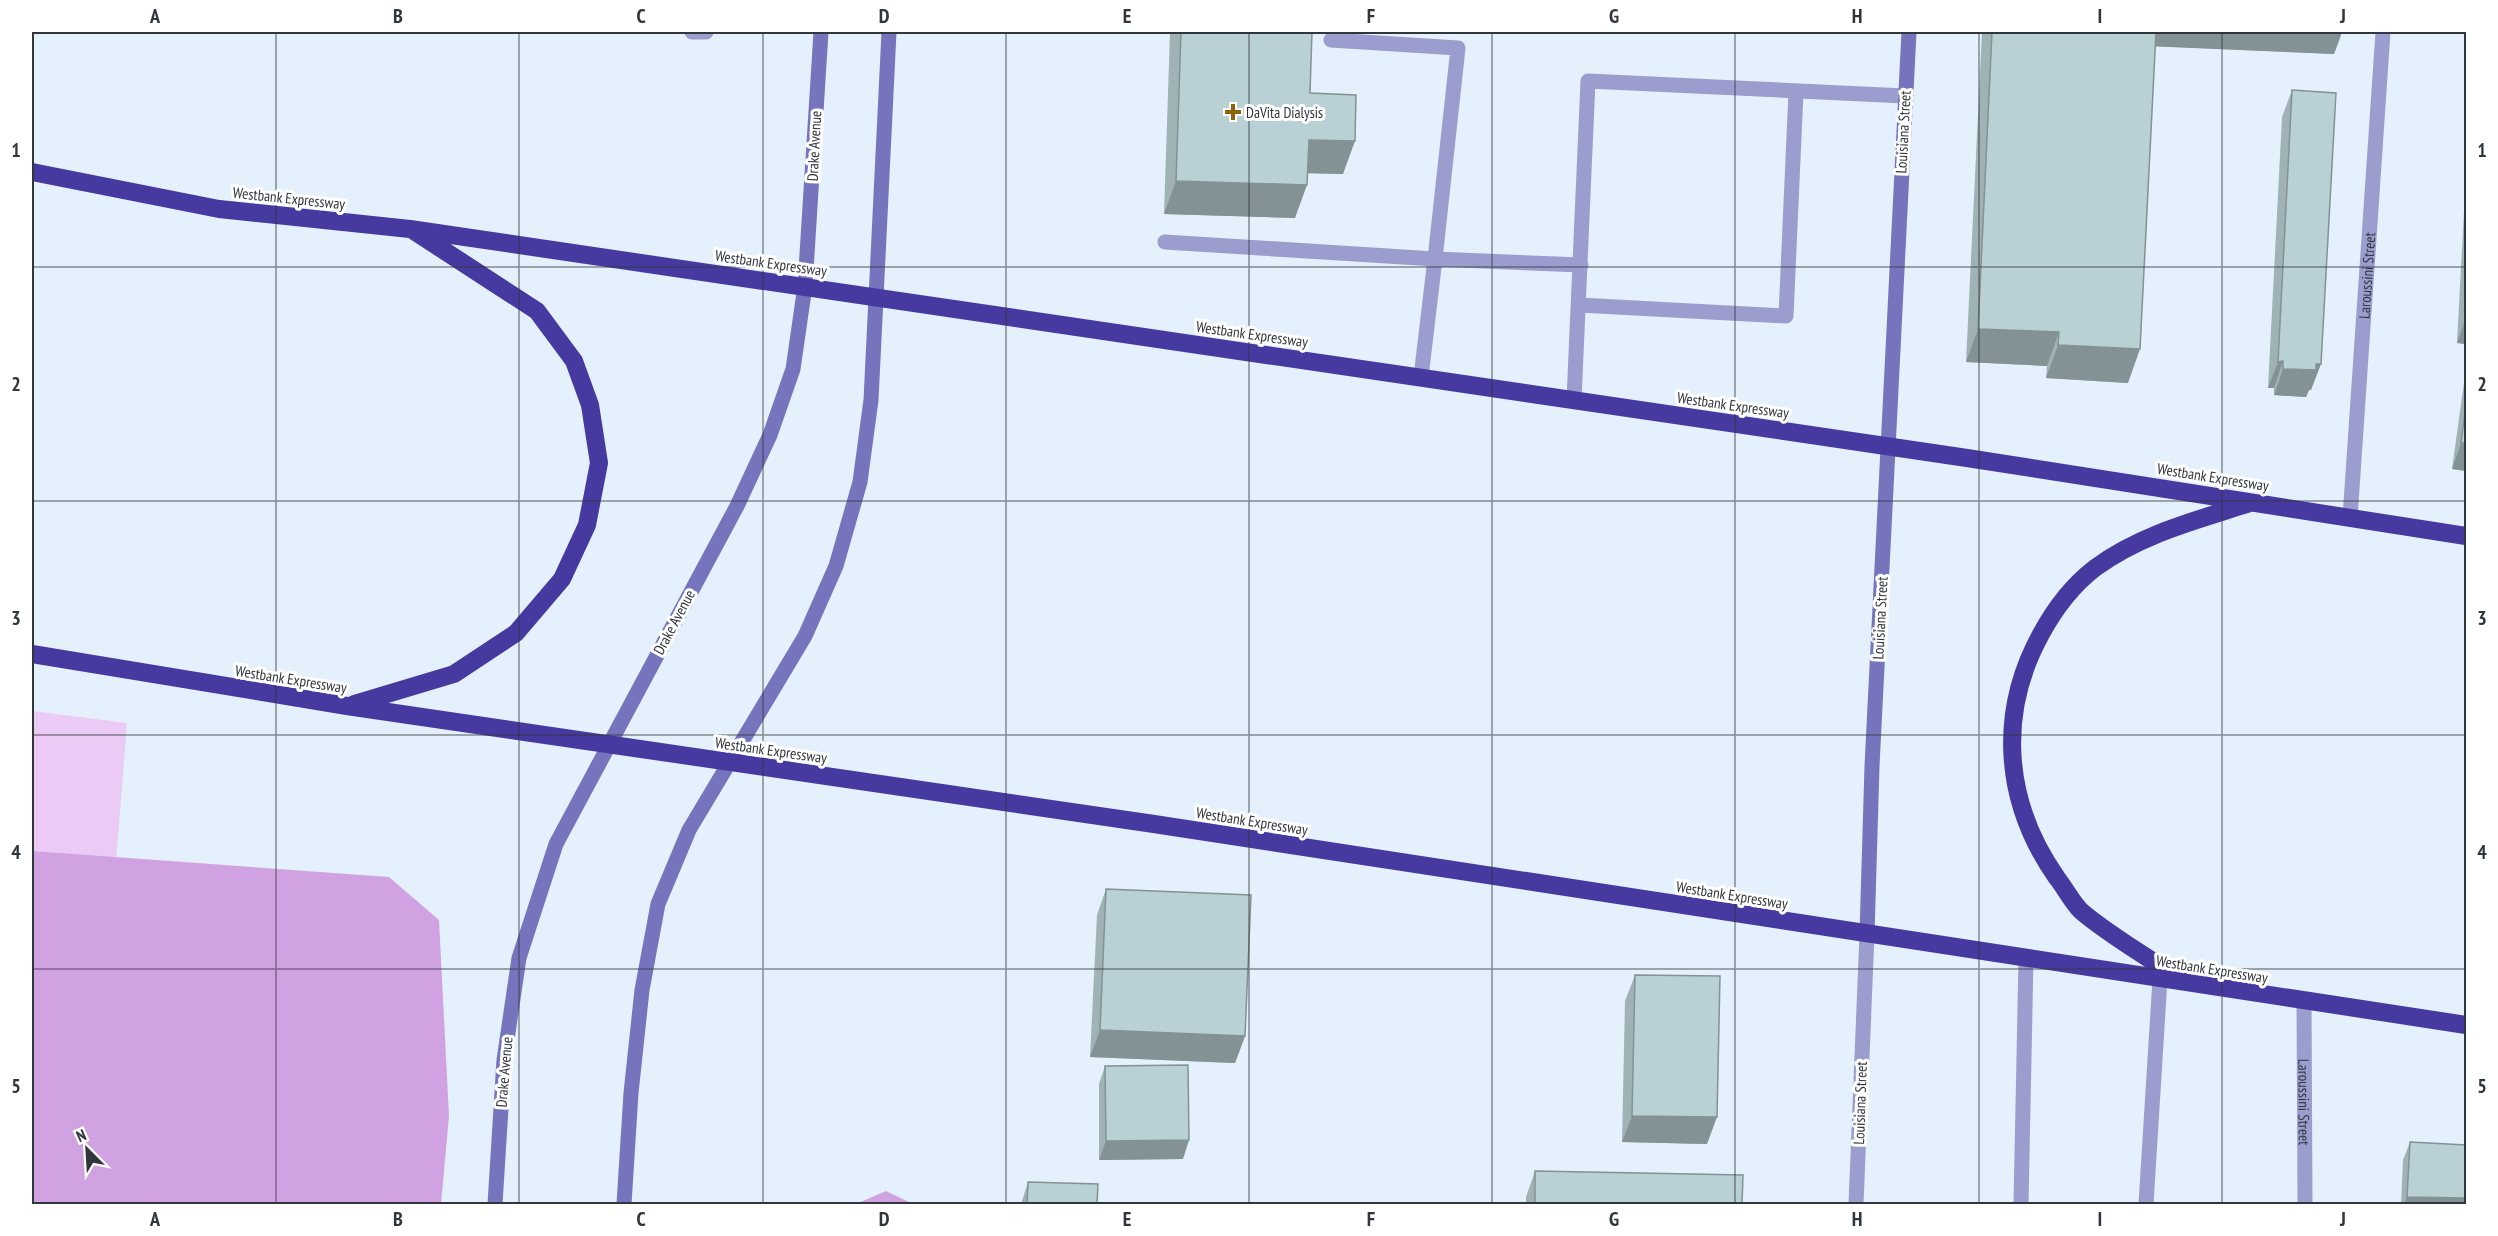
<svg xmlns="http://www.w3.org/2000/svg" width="2498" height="1236" font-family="'PT Sans Narrow',sans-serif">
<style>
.green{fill:#ebcaf6}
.forest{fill:#d1a2e1}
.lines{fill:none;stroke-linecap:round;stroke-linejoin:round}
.lane{stroke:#9b9dcf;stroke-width:15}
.street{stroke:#9b9dcf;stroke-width:15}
.secondary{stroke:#7574bc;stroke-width:15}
.highway{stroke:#4639a0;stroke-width:18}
.wall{fill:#9fb3b7}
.shaded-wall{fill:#829295}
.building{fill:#b9d0d5;stroke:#829295;stroke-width:1.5}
.grid{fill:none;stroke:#31363c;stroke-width:1.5;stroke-opacity:0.55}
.poi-dot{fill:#8f610a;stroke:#fff;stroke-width:2}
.labels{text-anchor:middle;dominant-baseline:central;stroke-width:6;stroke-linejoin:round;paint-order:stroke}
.poi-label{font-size:15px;fill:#31363c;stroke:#fff;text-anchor:start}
.street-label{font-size:15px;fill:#31363c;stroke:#fff}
.neatline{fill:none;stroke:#31363c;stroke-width:2}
.grid-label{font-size:20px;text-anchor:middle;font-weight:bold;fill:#31363c}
</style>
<rect width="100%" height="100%" fill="#e4f0fc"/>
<path class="green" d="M32,711l95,12 -38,481h-57z"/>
<path class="forest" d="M32,851l357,26 50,43 10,196 -8,88h-409z
M886,1191l27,13h-57z"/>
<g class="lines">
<path class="lane" d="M692,32h14
M1165,242l270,17 23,-211 -127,-8
M1579,305l207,11 10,-224
M1421,377l14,-118 146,6
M1574,400l14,-319 317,15
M2021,1204l5,-245
M2146,1204l14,-225"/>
<g class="street">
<path id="s1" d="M2350,518l33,-486"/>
<path id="s2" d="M2304,1000l1,204"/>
<path d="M1856,1204l11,-270"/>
</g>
<path class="secondary" d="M1867,934l5,-168 37,-734
M495,1204l9,-144 15,-102 37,-114 181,-338 33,-71 23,-66 12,-83 16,-254
M624,1204l7,-111 11,-103 16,-86 31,-74 116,-194 31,-70 24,-84 11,-82 18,-368"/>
<path class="highway" d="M32,172l187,37 191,20 1557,229 499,78
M32,654l315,52 807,118 1312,201
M354,704l100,-30 62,-41 46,-54 25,-54 12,-62 -9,-58 -16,-44 -37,-50 -123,-80
M2182,981c-32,-23 -72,-45 -101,-70 -9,-9 -16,-23 -24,-33 -53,-75 -60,-164 -16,-244 13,-24 32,-49 54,-66 46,-34 102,-48 155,-65"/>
</g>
<path class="wall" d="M1170,32h142l-2,61 33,81 -36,-1 -12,45 -131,-4z
M1982,32h360l-8,22 -179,-8 -27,337 -82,-5 1,-12 -81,-4z
M2292,90l19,300h-2l-3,7 -32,-2v-7h-6l14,-271z
M2466,188v156l-9,-1 8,-151z
M2466,368v103l-14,-2z
M1106,889l139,147 -10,27 -145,-6 7,-142z
M1635,975l72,169 -85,-2 3,-141z
M1105,1066l78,93 -84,1v-76z
M2410,1142l56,62h-65l2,-44z
M1535,1171l207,33h-216v-7z
M1028,1182l69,22h-76l1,-3z"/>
<path class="shaded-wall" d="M2150,32h192l-8,22 -189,-8z
M1309,140l46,1 -12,33 -46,-1z
M1176,181l131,4 -12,33 -131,-4z
M2466,317v27l-9,-1z
M1978,329l81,3 -12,34 -81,-4z
M2058,345l82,4 -12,34 -82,-5z
M2283,361l-9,27h-6l10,-26z
M2316,364h5l-10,26h-2l-3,7 -32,-2 9,-26z
M2461,443h5v28l-14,-2z
M1100,1030l145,6 -10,27 -145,-6z
M1632,1116l85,1 -10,27 -85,-2z
M1189,1140l-6,19 -84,1 7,-19z
M2407,1197l59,1v6h-62z"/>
<path class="building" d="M1181,32h131l-2,61 46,2 -1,46 -46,-1 -2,45 -131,-4z
M1992,32h164l-16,317 -82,-4 1,-13 -81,-3z
M2292,90l44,3 -15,271h-5v6l-33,-1v-8l-5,1z
M2466,405v38h-5z
M1106,889l145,6 -6,141 -145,-6z
M1635,975l85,1 -3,141 -85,-1z
M1188,1065l1,75 -83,1 -1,-75z
M2410,1142l56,3v53l-59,-1z
M1535,1171l208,4 -1,29h-207z
M1028,1182l70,2 -1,20h-70z"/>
<path class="grid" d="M276,32v1172M519,32v1172M763,32v1172M1006,32v1172M1249,32v1172M1492,32v1172M1735,32v1172M1979,32v1172M2222,32v1172M32,267h2434M32,501h2434M32,735h2434M32,969h2434"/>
<path class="poi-dot" d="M1230 103h6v6h6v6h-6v6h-6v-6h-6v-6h6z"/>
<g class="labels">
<g class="poi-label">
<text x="1246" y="112">DaVita Dialysis</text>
</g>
<g class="street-label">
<text transform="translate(1903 132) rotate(-87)">Louisiana Street</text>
<text transform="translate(814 146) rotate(-87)">Drake Avenue</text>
<text transform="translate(289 198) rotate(6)">Westbank Expressway</text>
<text transform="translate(771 263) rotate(8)">Westbank Expressway</text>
<text stroke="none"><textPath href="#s1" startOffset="243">Laroussini Street</textPath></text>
<text transform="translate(1252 334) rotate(8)">Westbank Expressway</text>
<text transform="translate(1733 405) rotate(8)">Westbank Expressway</text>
<text transform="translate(2213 477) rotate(9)">Westbank Expressway</text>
<text transform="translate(1880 618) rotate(-87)">Louisiana Street</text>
<text transform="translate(674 622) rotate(-62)">Drake Avenue</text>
<text transform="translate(291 679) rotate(9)">Westbank Expressway</text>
<text transform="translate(771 750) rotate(8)">Westbank Expressway</text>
<text transform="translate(1252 821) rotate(9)">Westbank Expressway</text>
<text transform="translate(1732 895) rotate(9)">Westbank Expressway</text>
<text transform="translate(2212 969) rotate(9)">Westbank Expressway</text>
<text transform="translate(504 1072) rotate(-85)">Drake Avenue</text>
<text stroke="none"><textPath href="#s2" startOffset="102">Laroussini Street</textPath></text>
<text transform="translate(1860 1103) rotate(-88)">Louisiana Street</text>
</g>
</g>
<rect width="2498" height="1236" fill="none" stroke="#ffffff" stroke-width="66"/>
<g transform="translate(87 1149) rotate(336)" stroke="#ffffff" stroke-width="4.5" paint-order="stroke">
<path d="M0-4.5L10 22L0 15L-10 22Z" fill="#31363c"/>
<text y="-9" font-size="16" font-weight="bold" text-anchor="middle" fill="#31363c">N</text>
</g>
<rect x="33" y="33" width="2432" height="1170" class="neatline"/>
<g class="grid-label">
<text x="155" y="23">A</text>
<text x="398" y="23">B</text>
<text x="641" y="23">C</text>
<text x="884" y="23">D</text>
<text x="1127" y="23">E</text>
<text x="1371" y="23">F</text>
<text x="1614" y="23">G</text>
<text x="1857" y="23">H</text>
<text x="2100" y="23">I</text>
<text x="2343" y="23">J</text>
<text x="16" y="157">1</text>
<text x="2482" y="157">1</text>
<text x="16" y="391">2</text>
<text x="2482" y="391">2</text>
<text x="16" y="625">3</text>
<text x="2482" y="625">3</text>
<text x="16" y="859">4</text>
<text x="2482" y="859">4</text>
<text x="16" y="1093">5</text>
<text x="2482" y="1093">5</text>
<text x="155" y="1226">A</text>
<text x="398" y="1226">B</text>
<text x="641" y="1226">C</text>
<text x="884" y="1226">D</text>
<text x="1127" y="1226">E</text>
<text x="1371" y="1226">F</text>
<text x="1614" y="1226">G</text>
<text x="1857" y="1226">H</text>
<text x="2100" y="1226">I</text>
<text x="2343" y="1226">J</text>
</g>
</svg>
